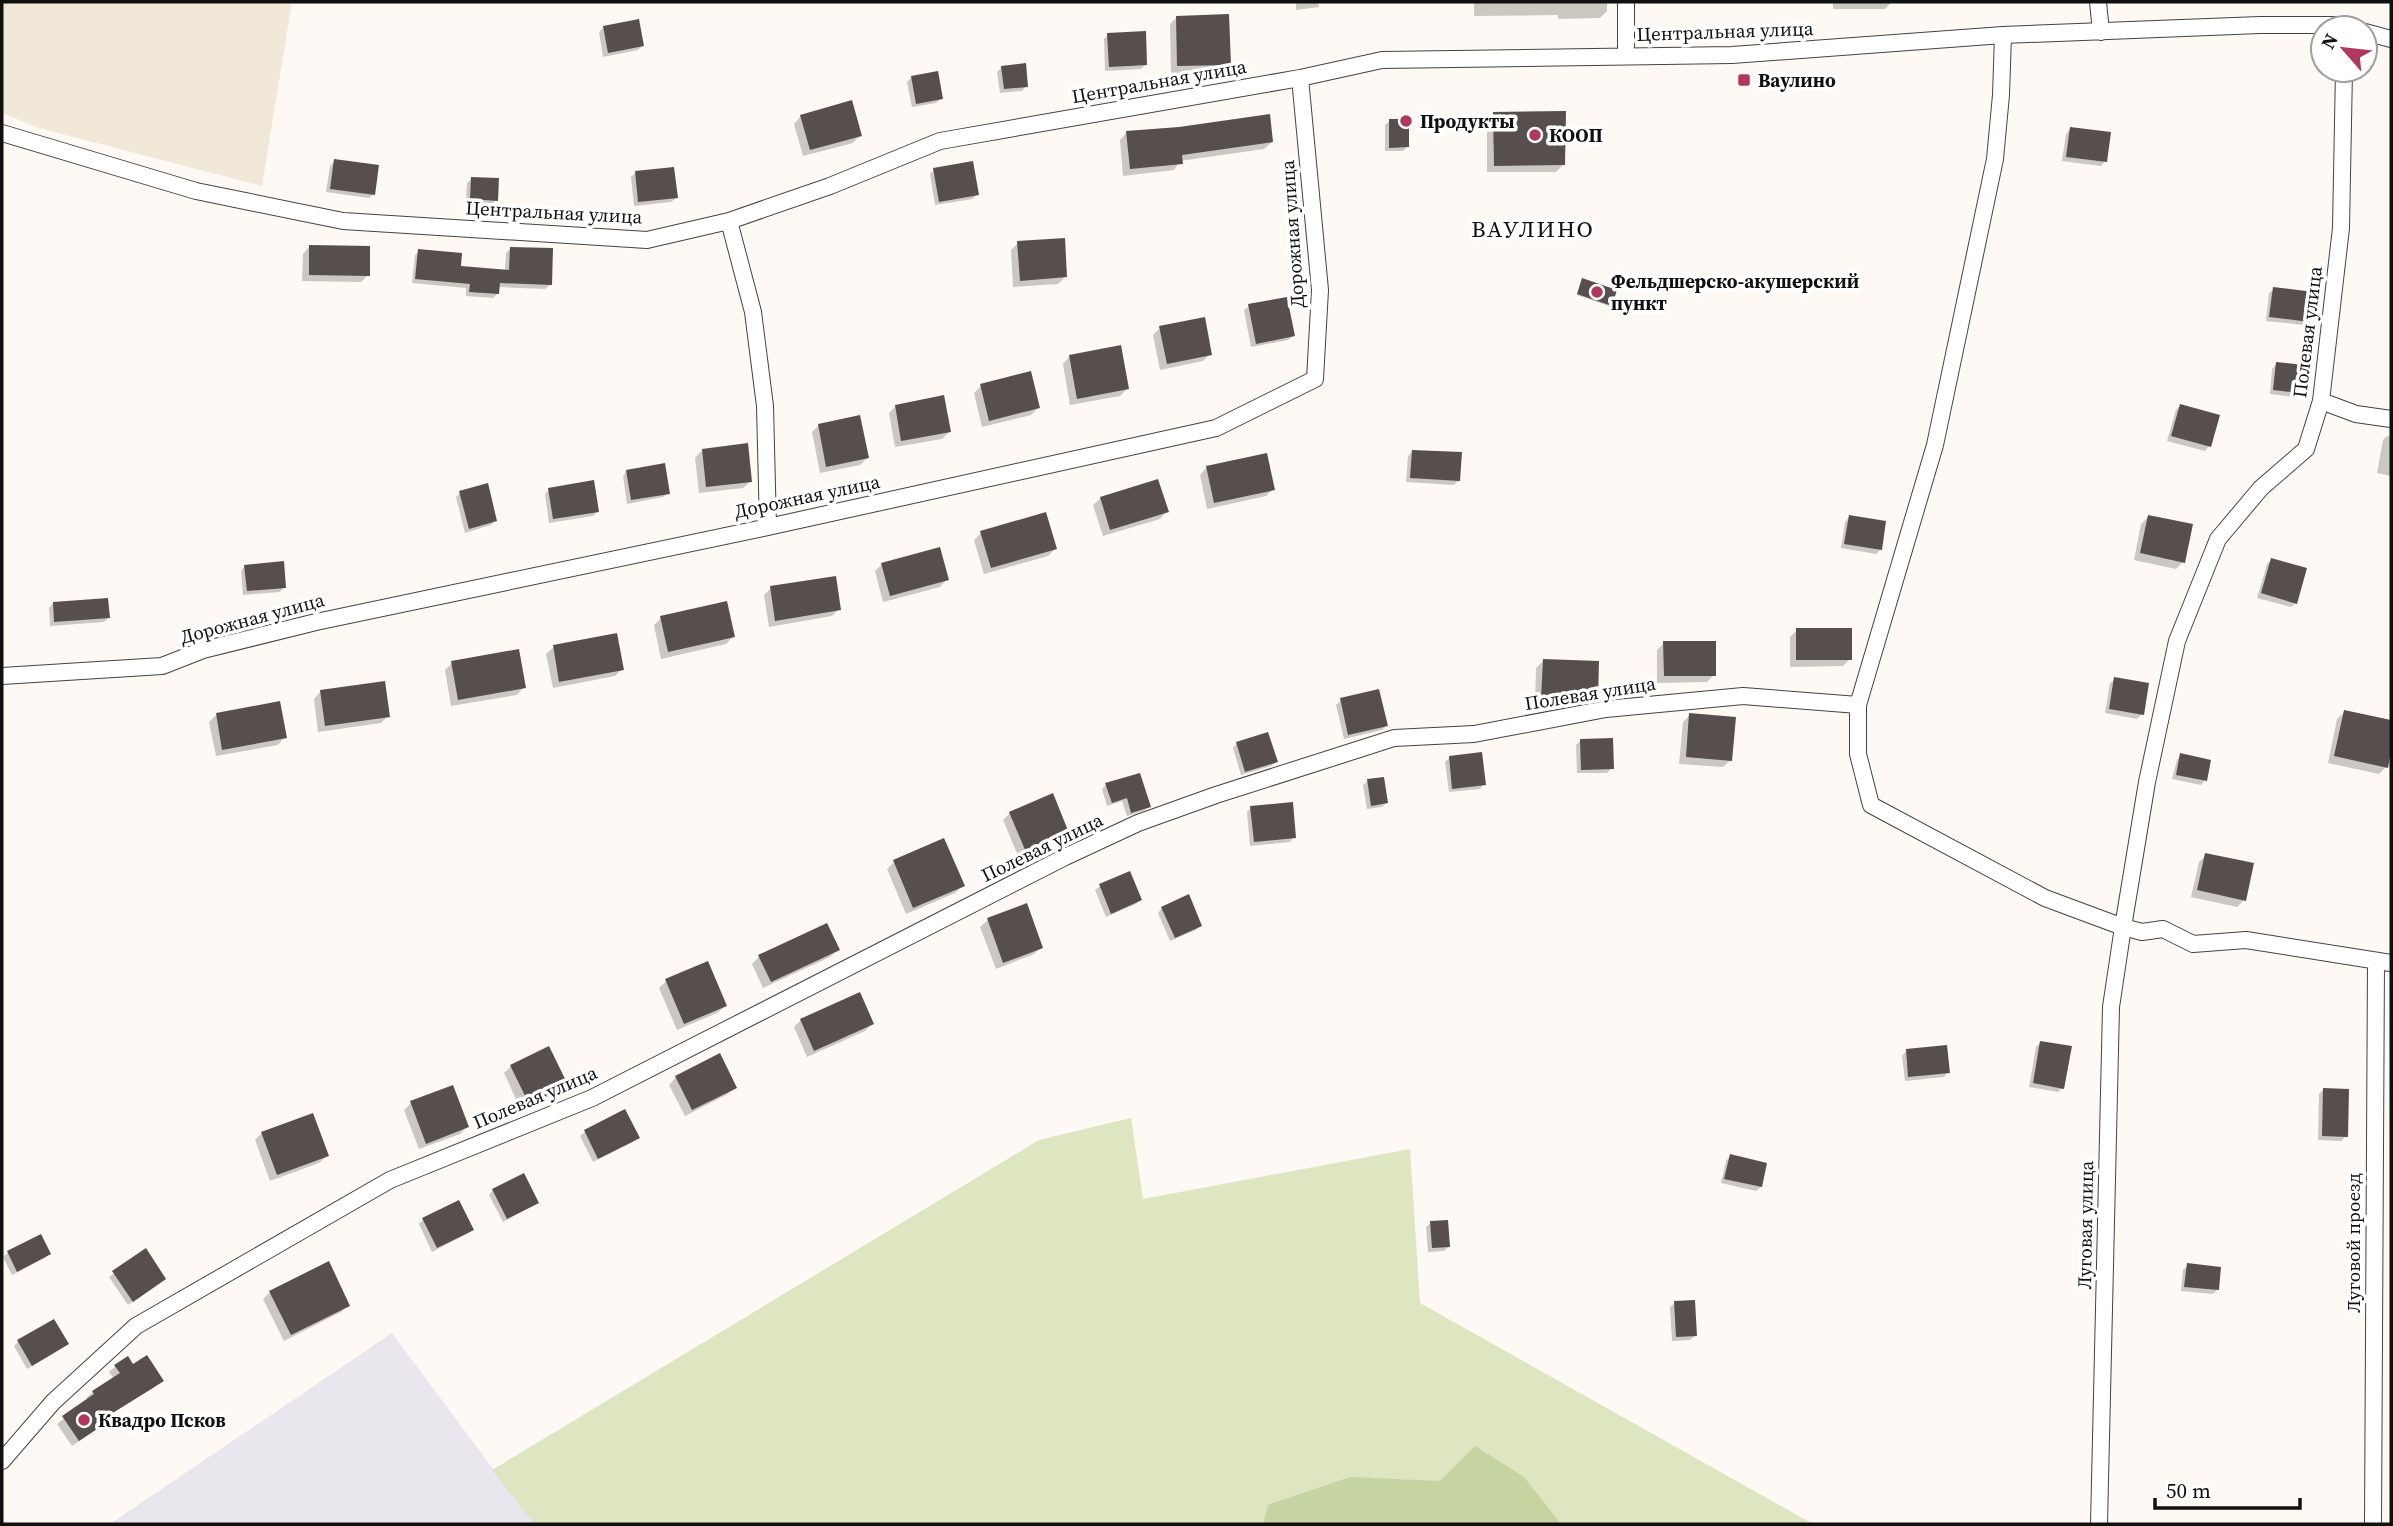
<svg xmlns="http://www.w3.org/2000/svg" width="2393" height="1526" font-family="'Source Serif 4',serif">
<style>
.industrial{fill:#eae6ed}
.farmland{fill:#f1e8d7}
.green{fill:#dde5c1}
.forest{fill:#c6d4a2}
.shadow{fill:#0003}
.building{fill:#574f4e}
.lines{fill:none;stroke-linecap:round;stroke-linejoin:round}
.street-casing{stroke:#434343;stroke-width:18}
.street{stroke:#fff;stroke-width:16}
.poi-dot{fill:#b0385d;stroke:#fff;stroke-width:2.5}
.labels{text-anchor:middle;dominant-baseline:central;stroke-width:7;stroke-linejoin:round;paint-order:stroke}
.street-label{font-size:19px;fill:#101010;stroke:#fff}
.poi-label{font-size:19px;font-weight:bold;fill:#101010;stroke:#fff;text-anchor:start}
.quarter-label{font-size:23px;letter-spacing:2px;fill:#101010;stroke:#fff}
</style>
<rect width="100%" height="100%" fill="#fef9f4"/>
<path class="industrial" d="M392,1333l142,191h-424z"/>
<path class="farmland" d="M2,2h290l-30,184 -223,-58 -37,-15z"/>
<path class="green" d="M1131,1118l12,81 267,-50 10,154 393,221h-1279l-42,-54 547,-330z"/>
<path class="forest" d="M1475,1446l49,31 37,47h-298l5,-19 82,-28 90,4z"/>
<path class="shadow" d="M1296,2h22l1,5 -23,3z
M1474,2h133v9l-7,7 -42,1v-4l-84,1z
M1833,2h59l-7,7h-52z
M1177,17l52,47 -7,8 -51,1 -1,-49z
M604,27l38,19 -4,4 -35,7 -4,-25z
M1108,35l37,30 -4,4 -36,2 -1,-32z
M1002,67l24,19 -4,5 -22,2 -3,-21z
M912,77l29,21 -5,5 -24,4 -5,-25z
M1494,114l70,50 -8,8h-69v-51z
M801,116l59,19 -7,8 -50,13 -9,-32z
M1390,121l17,26 -4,4h-18v-26z
M2070,129l35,32 -4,5 -39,-5 4,-27z
M1127,132l145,10 -8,7 -84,12 -6,9 -51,6 -3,-36z
M335,161l38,33 -4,4 -43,-6 4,-26z
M934,170l43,24 -4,5 -38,6 -5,-31z
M635,173l41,25 -5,4 -37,4 -3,-29z
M472,179l24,21 -4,4 -26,-1 1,-20z
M1018,243l47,34 -7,7 -45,3 -2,-37z
M310,246l58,29 -7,7 -59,-1 1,-27z
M510,249l40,36 -5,4 -47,-2v6l-5,5 -27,-2v-8l-54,-5 3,-28 4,-4 40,17 46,3 1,-18z
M1581,282l30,23 -2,1 -32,-11z
M2274,289l35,32 -5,4 -38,-4 3,-28z
M1249,306l44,30 -5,4 -37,7 -7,-37z
M1160,328l50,26 -7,7 -43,9 -7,-35z
M1070,356l57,33 -7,7 -50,9 -7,-41z
M2277,364l30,29 -4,5 -33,-4 2,-25z
M981,386l57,22 -7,7 -49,12 -8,-34z
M896,406l53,26 -7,7 -47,8 -6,-34z
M2180,406l29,40 -4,5 -38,-10 9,-31z
M819,425l48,33 -7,7 -40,8 -8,-41z
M2387,436l4,1v39l-14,-3 6,-33z
M702,450l49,31 -8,7 -44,5 -4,-35z
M1412,451l47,29 -5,5 -48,-3 2,-26z
M1207,467l66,22 -7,7 -59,13 -7,-34z
M627,471l41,22 -5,4 -36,7 -4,-28z
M549,490l48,22 -4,4 -44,7 -4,-29z
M460,493l35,28 -4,4 -26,8 -9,-36z
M1101,498l66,13 -7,8 -57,17 -10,-31z
M1849,517l31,33 -4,4 -35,-6 4,-26z
M2148,517l35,45 -7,7 -42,-9 7,-36z
M981,533l74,16 -7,7 -64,18 -10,-34z
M2271,560l25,43 -5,4 -34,-9 10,-34z
M882,564l65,15 -7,8 -57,15 -8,-31z
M245,566l39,21 -4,5 -37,3 -2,-24z
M771,588l68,21 -7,7 -63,11 -5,-32z
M53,603l55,15 -4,4 -54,4 -1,-18z
M661,618l72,19 -7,7 -65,15 -7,-34z
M1797,630l53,29 -7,7 -53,1v-30z
M1664,643l50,32 -7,7 -50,1v-33z
M554,647l68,22 -7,7 -62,12 -7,-34z
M1543,661l53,38 -7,7 -54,-1 1,-37z
M452,663l72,24 -7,8 -66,11 -6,-36z
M2115,679l27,35 -5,5 -32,-6 5,-30z
M321,691l67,25 -7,7 -63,9 -4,-33z
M1341,700l45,26 -4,4 -38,9 -8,-34z
M2344,712l47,10v21l-5,24 -7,7 -51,-11 9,-44z
M216,715l69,22 -7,8 -62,11 -7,-34z
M1690,715l41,45 -8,7 -44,-3 4,-42z
M1581,740l31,28 -5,5h-30l-1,-28z
M1237,743l39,19 -5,4 -30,9 -8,-27z
M2181,755l24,25 -4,5 -29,-6 5,-19z
M1450,757l34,27 -4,5 -31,3 -4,-30z
M1368,781l18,22 -4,4 -15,2 -4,-24z
M1106,785l43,21 -5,5 -17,5 -5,-15 -15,5 -5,-17z
M1251,807l43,30 -4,5 -40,4 -3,-34z
M1010,813l57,20 -7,7 -41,18 -16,-38z
M2206,855l38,45 -7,7 -46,-10 8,-35z
M894,862l69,24 -8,7 -49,21 -19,-45z
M1129,873l11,27 -4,4 -30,13 -11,-27 5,-4z
M1026,905l15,42 -7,7 -38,15 -16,-42 8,-7z
M1162,908l38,17 -4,5 -26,11 -12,-28z
M837,950l-7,7 -67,31 -11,-24 7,-7z
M666,981l59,25 -8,7 -40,17 -18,-42z
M801,1020l71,4 -7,7 -58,26 -13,-30z
M2041,1042l22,46 -5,4 -29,-5 7,-40z
M1906,1051l42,21 -4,5 -39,4 -3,-25z
M719,1056l16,31 -7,7 -43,22 -16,-31 7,-8z
M511,1066l54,19 -7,7 -37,18 -17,-37z
M2323,1090l23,46 -5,5 -23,-1 1,-46z
M411,1103l56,24 -7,7 -41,15 -15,-39z
M625,1112l13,26 -5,4 -40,20 -13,-26 5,-4z
M262,1133l65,23 -8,7 -49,18 -15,-41z
M1730,1156l31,31 -5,4 -35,-8 5,-22z
M493,1190l44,13 -34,19 -14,-27z
M423,1220l49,10 -5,4 -35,18 -13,-28z
M1431,1223l17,24 -4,4 -16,1 -2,-25z
M40,1236l9,18 -4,4 -33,17 -9,-18 5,-4z
M145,1251l15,32 -32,22 -19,-28z
M2188,1265l29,25 -4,4 -32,-3 2,-21z
M270,1292l78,13 -7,7 -57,29 -21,-42z
M1675,1303l20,33 -5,4 -18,1 -2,-34z
M18,1342l44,6 -35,21 -13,-23z
M116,1366h16l29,14 -6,7 -54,33 2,3 -6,6 -25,17 -15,-22 31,-24 -2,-2 7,-6 21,-13 -5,-7z"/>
<path class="building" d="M1229,14l2,51 -54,1 -1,-50z
M639,19l5,27 -36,7 -5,-27z
M1146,31l1,34 -38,2 -2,-34z
M1026,63l2,24 -24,2 -3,-23z
M938,71l5,28 -27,5 -5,-28z
M852,100l10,36 -52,14 -10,-35z
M1566,111l-1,54 -71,1 -1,-54z
M1270,114l3,28 -91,13 1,9 -53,5 -4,-38 53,-4z
M1389,119h20v28l-20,1z
M2070,127l41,5 -4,30 -41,-5z
M334,159l45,6 -4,30 -45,-6z
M973,161l6,34 -40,7 -6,-34z
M674,167l4,31 -40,4 -3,-31z
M471,177l28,1 -1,23 -28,-2z
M1065,238l2,39 -47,4 -3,-40z
M309,245l61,1v30l-61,-1z
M510,247l43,1 -1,37 -52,-2 -1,11 -30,-2 1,-8 -55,-5 3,-30 44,4 -1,13 48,4z
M1582,278l35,12 -5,16 -35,-12z
M2273,287l41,5 -4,30 -41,-5z
M1287,297l8,39 -39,8 -8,-40z
M1205,317l7,38 -45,9 -8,-38z
M1121,345l8,44 -52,10 -8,-44z
M2276,362l36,4 -3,28 -36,-4z
M1031,371l9,37 -51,13 -9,-37z
M944,395l7,37 -50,9 -6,-36z
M2180,404l40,11 -9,32 -40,-11z
M860,415l9,43 -43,9 -8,-43z
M748,443l4,39 -46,5 -4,-38z
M1412,450l50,2 -2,29 -50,-3z
M1267,453l8,37 -61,13 -8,-37z
M665,463l5,31 -39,6 -5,-30z
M1158,479l11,33 -59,18 -10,-33z
M594,480l5,32 -46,7 -5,-31z
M488,483l9,38 -28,8 -10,-38z
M1046,512l11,37 -66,19 -11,-37z
M1849,515l37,6 -4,29 -38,-6z
M2148,515l45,9 -8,39 -45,-10z
M940,547l9,33 -59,16 -9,-33z
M2271,558l36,10 -10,36 -36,-11z
M284,561l2,27 -39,3 -3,-26z
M836,576l5,34 -66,11 -5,-35z
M108,598l2,20 -56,4 -1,-20z
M727,601l8,36 -67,15 -8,-36z
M1796,628h56v32h-56z
M617,633l7,37 -65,12 -6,-37z
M1663,641h53v35h-52z
M519,649l7,39 -68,12 -7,-39z
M1543,659l56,2 -1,39 -57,-1z
M2114,677l35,6 -5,32 -35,-6z
M385,681l5,36 -65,9 -5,-36z
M1379,689l9,37 -40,9 -8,-37z
M280,701l7,37 -65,12 -6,-37z
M2344,710l47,10v31l-3,17 -54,-12z
M1689,713l47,4 -4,44 -46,-4z
M1268,732l10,30 -33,10 -9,-30z
M1613,738l1,31 -33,1 -1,-31z
M1482,752l4,33 -34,4 -3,-33z
M2180,753l31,7 -4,21 -31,-6z
M1140,773l11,34 -20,6 -4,-15 -15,5 -7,-20z
M1384,777l4,26 -17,3 -4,-27z
M1053,793l16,40 -43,19 -17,-40z
M1293,802l3,36 -42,4 -4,-36z
M944,838l21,48 -52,22 -20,-48z
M2205,853l49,10 -8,38 -49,-11z
M1130,871l12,29 -31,14 -12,-30z
M1189,894l13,32 -27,12 -14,-31z
M1027,903l16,45 -40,15 -16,-45z
M827,923l13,27 -69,32 -13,-27z
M708,961l19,45 -43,18 -19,-45z
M860,992l14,32 -60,27 -14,-32z
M2040,1041l32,5 -8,43 -31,-6z
M1947,1045l3,28 -42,4 -2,-28z
M549,1046l19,39 -39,19 -19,-39z
M720,1053l17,35 -45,22 -17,-34z
M453,1085l16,42 -43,17 -16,-43z
M2323,1088l26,1 -1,48 -26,-1z
M625,1109l15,29 -42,21 -14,-29z
M313,1113l16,43 -52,19 -16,-43z
M1730,1154l37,9 -5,24 -38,-8z
M524,1173l15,30 -32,16 -15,-30z
M459,1200l15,30 -37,18 -15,-30z
M1448,1220l2,27 -18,1 -2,-27z
M41,1234l10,20 -34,18 -10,-21z
M146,1248l20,31 -33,23 -21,-31z
M329,1261l21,45 -59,29 -22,-44z
M2187,1263l34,4 -2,23 -35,-3z
M1695,1300l2,36 -21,1 -2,-36z
M54,1319l15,25 -37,22 -15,-26z
M147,1355l17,26 -61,38 3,4 -27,18 -17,-25 32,-22 -2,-3 28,-18 -6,-8 14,-9 5,8z"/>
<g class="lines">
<defs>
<path id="street" d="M2098,2l3,30
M2365,32l26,7
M1626,56v-54
M2,133l194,58 147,30 304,19 82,-19 101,-35 110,-45 360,-63 82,-18 350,-5 271,-20 257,-10h81l10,3
M729,221l24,91 12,94 3,121
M2321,401l35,13 35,5
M2,676l160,-10 41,-16 113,-28 452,-95 448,-99 99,-49 5,-89 -20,-212
M1858,705l77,-260 60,-286 6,-64 2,-60
M2,1461l51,-59 83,-76 254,-146 202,-82 473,-241 73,-34 78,-28 178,-57 80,-4 132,-25 137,-13 115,9v49l13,51 174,93 78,29 24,-145 30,-141 41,-102 43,-51 45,-39 15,-48 20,-173 3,-158
M2099,1524l12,-517 12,-80 19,5 21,-3 30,15 53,-4 145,23
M2373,1524l3,-563"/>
</defs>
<use href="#street" class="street-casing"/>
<use href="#street" class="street"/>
</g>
<g class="poi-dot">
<rect x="1737" y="73" width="14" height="14" rx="3.5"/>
<circle cx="1406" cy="121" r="7"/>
<circle cx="1535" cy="135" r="7"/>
<circle cx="1597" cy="292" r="7"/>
<circle cx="84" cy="1420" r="7"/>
</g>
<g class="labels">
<g class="street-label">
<text transform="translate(1725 31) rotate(-2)">Центральная улица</text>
<text transform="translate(1159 81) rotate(-10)">Центральная улица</text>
<text transform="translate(554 212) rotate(3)">Центральная улица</text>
<text transform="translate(1292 234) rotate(-94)">Дорожная улица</text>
<text transform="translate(2307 332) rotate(-83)">Полевая улица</text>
<text transform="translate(807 496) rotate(-12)">Дорожная улица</text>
<text transform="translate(252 618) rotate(-15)">Дорожная улица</text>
<text transform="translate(1590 693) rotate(-9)">Полевая улица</text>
<text transform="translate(1042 847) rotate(-26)">Полевая улица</text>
<text transform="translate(535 1097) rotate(-23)">Полевая улица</text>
<text transform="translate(2085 1225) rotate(-89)">Луговая улица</text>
<text transform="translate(2353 1243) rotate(-90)">Луговой проезд</text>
</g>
<g class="poi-label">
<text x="1758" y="80">Ваулино</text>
<text x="1420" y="121">Продукты</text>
<text x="1549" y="135">КООП</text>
<text x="1611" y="281">Фельдшерско-акушерский<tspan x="1611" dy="22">пункт</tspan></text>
<text x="98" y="1420">Квадро Псков</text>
</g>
<g class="quarter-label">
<text x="1533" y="229">ВАУЛИНО</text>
</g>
</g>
<rect width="2393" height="1526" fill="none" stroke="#101010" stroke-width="7"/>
<g transform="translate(2344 49) rotate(298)"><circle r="33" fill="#ffffff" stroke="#9f9f9f" stroke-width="2"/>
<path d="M0-5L12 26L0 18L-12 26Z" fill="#b0385d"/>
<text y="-10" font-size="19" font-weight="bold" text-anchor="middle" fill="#101010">N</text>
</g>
<path d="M2155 1498v10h145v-10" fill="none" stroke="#101010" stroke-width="3.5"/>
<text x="2166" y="1498" font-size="21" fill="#101010" stroke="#ffffff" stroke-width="5" paint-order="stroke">50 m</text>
</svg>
